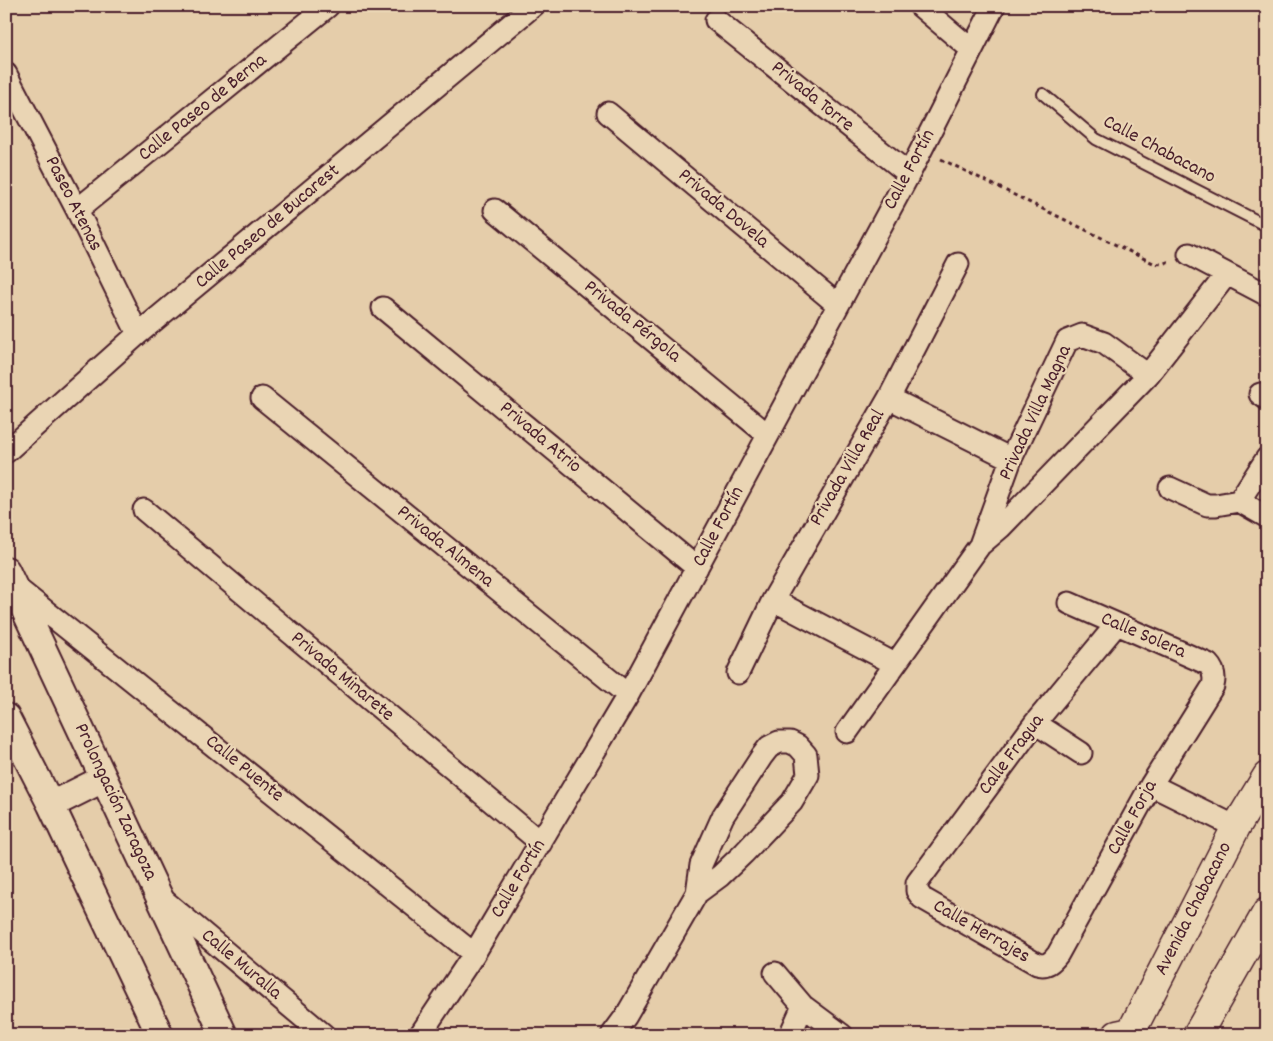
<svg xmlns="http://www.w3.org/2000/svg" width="1273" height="1041" font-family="Dekko,sans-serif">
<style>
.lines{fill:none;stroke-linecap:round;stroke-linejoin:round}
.service-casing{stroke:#4a1f2b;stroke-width:14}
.minor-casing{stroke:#4a1f2b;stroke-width:25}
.tertiary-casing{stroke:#4a1f2b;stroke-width:30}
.secondary-casing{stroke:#4a1f2b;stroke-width:31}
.path{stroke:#4a1f2b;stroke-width:3;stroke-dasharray:4 4;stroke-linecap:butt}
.service{stroke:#ead5b4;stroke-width:10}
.minor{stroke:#ead5b4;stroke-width:21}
.tertiary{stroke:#ead5b4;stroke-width:26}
.secondary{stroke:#ead5b4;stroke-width:28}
.labels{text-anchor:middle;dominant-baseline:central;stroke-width:4.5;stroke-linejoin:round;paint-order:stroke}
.street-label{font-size:20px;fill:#4a1f2b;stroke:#ead5b4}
</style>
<rect width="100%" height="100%" fill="#e5cdaa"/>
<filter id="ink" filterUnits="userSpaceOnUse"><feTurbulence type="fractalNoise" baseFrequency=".02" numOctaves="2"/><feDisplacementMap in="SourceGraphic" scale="10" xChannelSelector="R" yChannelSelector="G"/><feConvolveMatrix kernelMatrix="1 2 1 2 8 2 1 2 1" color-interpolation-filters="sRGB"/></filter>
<g filter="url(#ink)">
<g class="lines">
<defs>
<path id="service" d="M1043,94l53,45 171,87"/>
<path id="minor" d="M920,6l52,44
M716,20l193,154
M6,74l71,136 61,124
M608,113l230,192
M77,210l251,-204
M495,210l273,225
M1189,254l78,41
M383,308l314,260
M1260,394l7,5
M262,398l366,297
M889,398l122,61
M6,452l132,-118 395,-328
M1170,488l37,17h9l23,-4 28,16
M1239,501l28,-43
M144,510l397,333
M980,545l31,-86 56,-118 15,-6 22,8 44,32
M13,585l461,369
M773,600l122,64
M1069,603l139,61c6,6 7,14 5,22l-62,99 -93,169c-6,8 -11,13 -21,10l-115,-66 -5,-7v-8l118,-160 81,-98
M738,673l35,-73 116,-202 69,-134
M1035,723l46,30
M847,732l133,-187 21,-18 147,-152 79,-101
M1151,785l85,42
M160,897l164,138
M775,973l28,33 39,29
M420,1035l54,-81 154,-259 281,-521 85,-168
M612,1035l14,-19 71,-123 23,-17 24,-23 48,-51 16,-27 -2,-20 -8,-9 -8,-4h-11l-10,5 -7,9 -39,60 -22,49 -4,28
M790,1035l13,-29"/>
<path id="tertiary" d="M6,570l218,465
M6,717l45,88 109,230
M51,805l52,-26"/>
<path id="secondary" d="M1117,1035l14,-3 105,-205 31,-51
M1197,1035l70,-123"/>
</defs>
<use href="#service" class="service-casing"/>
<use href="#minor" class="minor-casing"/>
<use href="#tertiary" class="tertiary-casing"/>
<use href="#secondary" class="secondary-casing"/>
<path class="path" d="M941,159l212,104 9,1 8,-3"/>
<use href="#service" class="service"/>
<use href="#minor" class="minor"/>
<use href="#tertiary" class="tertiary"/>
<use href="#secondary" class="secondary"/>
</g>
</g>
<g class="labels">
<g class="street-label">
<text transform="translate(812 97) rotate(39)">Privada Torre</text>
<text transform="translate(203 108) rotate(-39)">Calle Paseo de Berna</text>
<text transform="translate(1159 150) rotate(28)">Calle Chabacano</text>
<text transform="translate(910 170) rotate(-62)">Calle Fortín</text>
<text transform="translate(73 204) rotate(63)">Paseo Atenas</text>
<text transform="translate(723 209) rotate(40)">Privada Dovela</text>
<text transform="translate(268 227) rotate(-40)">Calle Paseo de Bucarest</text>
<text transform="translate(632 322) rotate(39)">Privada Pérgola</text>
<text transform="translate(1036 413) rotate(-65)">Privada Villa Magna</text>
<text transform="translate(540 438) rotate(40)">Privada Atrio</text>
<text transform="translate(848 468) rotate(-60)">Privada Villa Real</text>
<text transform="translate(719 527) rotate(-62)">Calle Fortín</text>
<text transform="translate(445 547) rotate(39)">Privada Almena</text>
<text transform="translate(1143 636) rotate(23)">Calle Solera</text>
<text transform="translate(342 677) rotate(40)">Privada Minarete</text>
<text transform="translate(1012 755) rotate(-53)">Calle Fragua</text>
<text transform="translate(244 769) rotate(39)">Calle Puente</text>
<text transform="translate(115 802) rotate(65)">Prolongación Zaragoza</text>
<text transform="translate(1133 818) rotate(-61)">Calle Forja</text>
<text transform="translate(519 879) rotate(-59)">Calle Fortín</text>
<text transform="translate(1194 909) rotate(-63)">Avenida Chabacano</text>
<text transform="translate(981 932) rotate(30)">Calle Herrajes</text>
<text transform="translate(241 965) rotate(40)">Calle Muralla</text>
</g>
</g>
<rect width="1273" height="1041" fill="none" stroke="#ead5b4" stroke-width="25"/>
<rect x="12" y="12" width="1248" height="1016" fill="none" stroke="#4a1f2b" stroke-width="2" filter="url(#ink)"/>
</svg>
